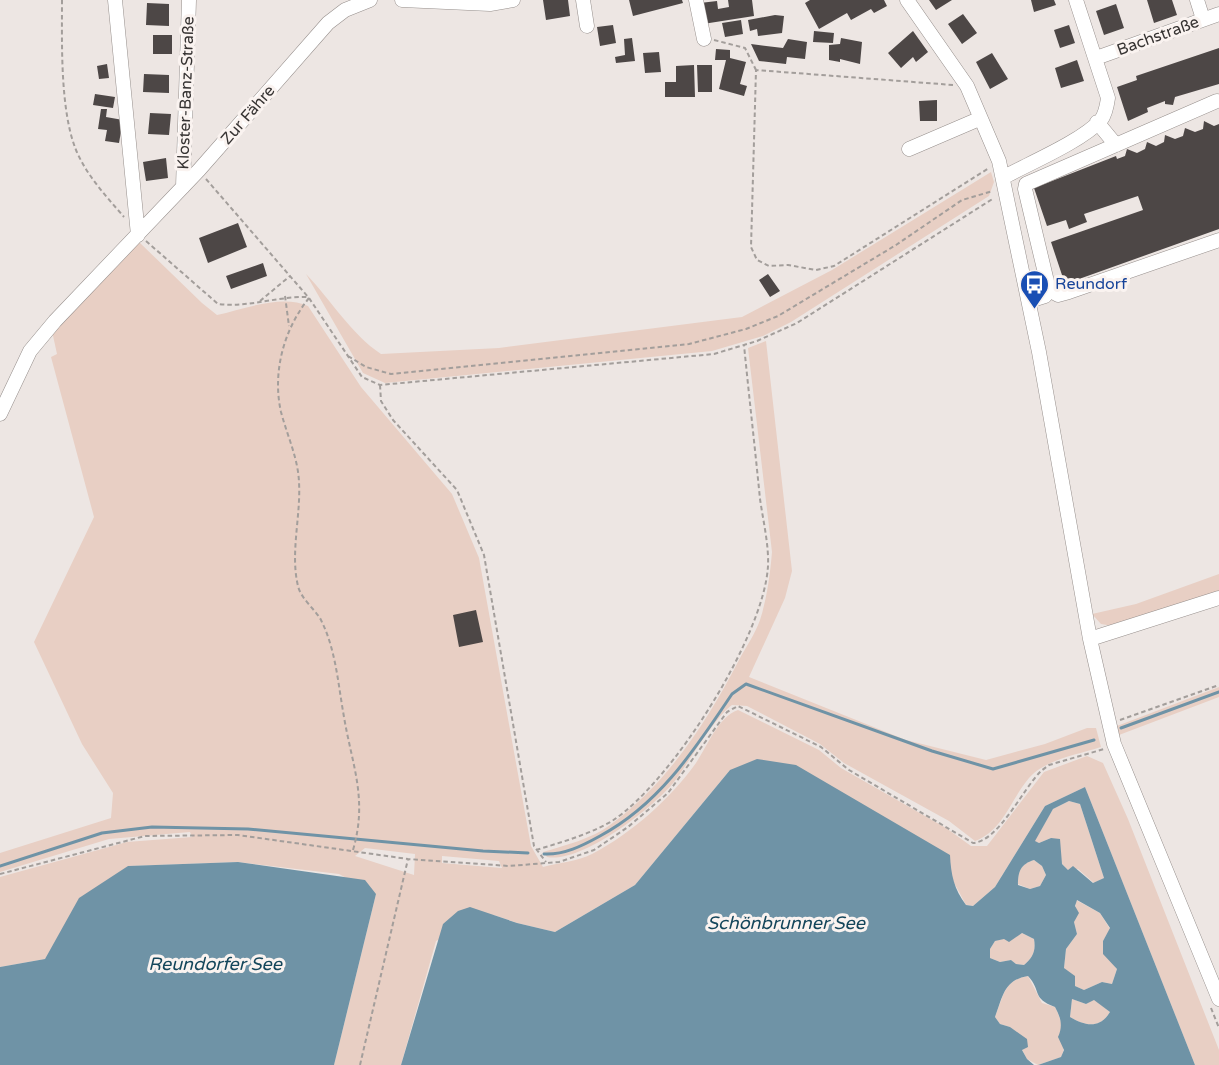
<svg xmlns="http://www.w3.org/2000/svg" width="1219" height="1065" font-family="'Varela Round',sans-serif">
<style>
.green{fill:#e8cfc4;fill-rule:evenodd}
.water{fill:#6f93a6;fill-rule:evenodd}
.lines{fill:none;stroke-linecap:round;stroke-linejoin:round}
.stream{stroke:#6f93a6;stroke-width:3}
.building{fill:#4d4746}
.minor-casing{stroke:#968f8c;stroke-width:15}
.path{stroke:#a39e9b;stroke-width:2;stroke-dasharray:4.5 3;stroke-linecap:butt}
.minor{stroke:#fff;stroke-width:14}
.labels{text-anchor:middle;dominant-baseline:central;stroke-width:6;stroke-linejoin:round;paint-order:stroke}
.street-label{font-size:16px;fill:#363332;stroke:#faf3f0}
.transit-label{font-size:16px;fill:#164399;stroke:#faf3f0;text-anchor:start}
.water-label{font-size:18px;font-style:italic;fill:#14465b;stroke:#faf3f0}
</style>
<rect width="100%" height="100%" fill="#ede6e3"/>
<path class="green" d="M991,172l3,10 -5,14 -198,126 -28,14 -51,15 -327,32 -22,-10 -57,-99c25,26 45,60 75,80l118,-6 243,-31 90,-47z
M138,241l64,62 15,12c27,-6 65,-21 91,-9l53,81 91,107 27,64 52,288 12,21c15,-4 35,-6 49,-13 40,-21 78,-55 104,-91 12,-18 22,-46 42,-53l81,40 22,18 105,60 25,18h16l57,-74 43,-16 16,7 25,56 91,231v15h-24l-110,-278 -40,19 -50,81 -22,19 -7,-1 -15,-28 -221,-107 -95,115 -80,47 -38,-9 -23,-8 -58,26 -35,124h-67l42,-171 -37,-20 -101,-12 -110,4 -83,93 -45,8v-90l127,-35 65,-5 -2,-5 -81,7 -109,33v-19l111,-35 2,-25 -31,-49 -48,-102 60,-125 -43,-160 6,-3 -5,-23zM365,848l50,6 -1,21 -59,-19zM442,856l57,5 3,7 -60,-5z
M766,341l26,230 -7,27 -36,79 157,63 80,20 59,-16 42,-16h9l5,19c-24,8 -55,12 -72,31 -18,21 -26,53 -54,63l-26,-20 -105,-58 -24,-19 -73,-38 -15,-1c-18,13 -43,57 -58,77 -21,26 -93,82 -127,75l-4,-5c23,-7 48,-13 67,-27 57,-41 97,-103 129,-165 7,-13 16,-26 21,-40 7,-22 10,-45 12,-68l-24,-204z
M1219,574v18l-106,34 -12,-2 -9,-10 44,-10z
M1219,687v10l-100,38 -2,-9z
M1069,801l11,3 24,74 -10,5 -16,-14 -10,1 -6,-6 -11,-26 -12,5 -5,-2 19,-32z
M1034,860l8,6 4,9 -6,11 -10,3 -12,-5c0,-13 3,-20 16,-24z
M1076,900l24,13 10,16 -7,12 6,17 8,11 -5,15 -10,-2 -18,8 -9,-4 -11,-18 2,-19 11,-15 -3,-12z
M1022,933l12,6c2,12 -1,18 -10,26l-8,-1 -5,-4 -11,2 -10,-4v-9l5,-8z
M1028,976l14,27 13,4c7,13 13,37 6,50l-23,8 -11,-6 -17,-32 -10,-3 -5,-7c9,-22 9,-37 33,-41z
M1072,999l14,5 8,-5 16,13c-10,17 -25,14 -40,5z"/>
<path class="water" d="M757,759l39,6 154,90c1,20 4,34 16,50l7,1 22,-19 50,-81 40,-19 110,278h-157l23,-8 3,-7 -6,-13c5,-11 3,-19 -3,-30 -24,-9 -13,-16 -27,-31 -24,4 -25,20 -33,41l5,7 10,3 17,12 1,8 -6,3 5,9 7,6h-633l42,-141 15,-13 12,-4 47,16 38,9 80,-47 95,-115zM1069,801l11,3 24,74 -11,5 -20,-17 -5,4 -6,-6 -2,-25 -9,-1 -12,5 -4,-2 18,-32zM1034,860l8,6 4,9 -6,11 -10,3 -12,-4c0,-14 3,-21 16,-25zM1077,900l23,13 10,15 -7,13v13l14,15 -5,15 -10,-2 -18,8 -9,-4v-10l-11,-8 2,-19 11,-15 -3,-12 5,-9 -4,-7zM1022,933l12,6c2,12 -1,18 -10,26l-8,-1 -5,-4 -11,2 -10,-4v-9l5,-8 9,-2 5,3zM1072,999l14,5 8,-4 16,12c-10,17 -25,14 -40,5z
M238,862l127,18 11,14 -42,171h-334v-98l45,-8 34,-61 49,-32z"/>
<g class="lines">
<path class="stream" d="M1121,728l98,-36
M544,854c20,1 38,-8 56,-18 60,-32 95,-87 132,-142l14,-10 186,67 61,18 101,-29
M0,866l102,-33 50,-6 96,2 235,22 45,2"/>
</g>
<path class="building" d="M543,0h25l2,16 -24,4z
M629,0h53l1,3 -50,13z
M728,0h24l2,16 -51,8 -3,-21 17,-2 1,8 11,-2z
M810,0h74l3,6 -13,7 -3,-4 -20,11 -4,-7 -28,16 -14,-26z
M929,0h23l-16,10z
M1031,0h23l2,5 -22,7z
M1147,0h25l5,15 -23,8z
M147,3l22,1v22l-23,-1z
M1116,4l8,24 -20,7 -8,-24z
M963,14l14,19 -15,11 -14,-20z
M775,15l9,1 -2,17 -24,3 -1,-7 -7,2 -2,-11z
M741,20l2,14 -18,3 -3,-14z
M613,25l3,18 -16,3 -3,-19z
M1069,25l6,18 -15,5 -6,-18z
M814,31l20,2 -1,10 -20,-1z
M913,31l15,21 -12,10 -3,-5 -12,11 -13,-15z
M153,35h19v19h-19z
M632,38l3,23 -19,2 -1,-6 10,-2 -1,-16z
M841,38l21,4 -2,22 -20,-5v3l-11,-2v-15l11,-1z
M788,39l19,3 -2,17 -18,-2 -1,7 -27,-3 -8,-17 32,4z
M1219,48v36l-44,13 -2,8 -8,-1v-3l-18,7 1,4 -20,9 -11,-34 20,-7 -1,-4z
M716,49l14,1v8l16,4 -6,22 7,2 -3,10 -25,-7 7,-29h-11z
M659,52l2,20 -16,1 -2,-20z
M992,53l16,26 -18,10 -14,-27z
M1077,60l7,21 -23,7 -6,-20z
M107,64l2,14 -10,1 -2,-13z
M694,65l1,32h-30v-15h11v-16z
M697,65h15v27h-14z
M144,74l25,1v18l-26,-1z
M95,94l20,3 -2,11 -20,-3z
M937,100v21h-17l-1,-20z
M101,109h6l-1,8 17,3 -4,23 -14,-2 2,-11 -9,-1z
M150,113l21,1 -2,21 -21,-1z
M1204,121l10,5 5,-2v105l-154,55 -14,-42 92,-32 -5,-14 -54,18 3,8 -18,7 -3,-9 -19,6 -13,-38 82,-32 1,3 8,-3 2,-7 10,4 8,-4 2,-7 9,4 8,-4 1,-7 10,4 8,-3 2,-8 10,4 8,-3z
M166,158l2,20 -22,3 -3,-19z
M238,223l9,24 -39,16 -9,-25z
M263,263l4,13 -36,13 -5,-13z
M768,274l12,17 -10,6 -11,-17z
M476,610l7,32 -24,5 -6,-32z"/>
<g class="lines">
<defs>
<path id="minor" d="M115,0l23,235
M402,0l88,4 23,-4
M583,0l4,26
M696,0l8,39
M907,0l60,86 32,75 40,191 51,287 24,105 105,255
M1197,0l6,19
M1096,58l123,-44
M1097,122l19,23
M909,149l70,-30
M1004,177c26,-14 78,-36 97,-57 5,-7 6,-15 7,-22l-32,-98
M183,187l6,-187
M1049,290l9,5 11,-3 150,-52
M1029,301l16,-5 4,-6 -24,-101 1,-5 191,-83
M0,414l30,-63 25,-30 144,-151 129,-147 17,-13 25,-10
M1090,639l129,-41"/>
</defs>
<use href="#minor" class="minor-casing"/>
<path class="path" d="M62,0c0,44 -2,110 14,150 11,26 30,46 48,67
M714,40l31,8 11,22
M953,85l-197,-15 -5,177 6,13 12,6 19,-1 28,5 18,-4 155,-98
M206,179l103,119 53,79 18,8 334,-31 43,-13 40,-18 197,-125
M146,241l72,63c30,4 59,-8 90,-7
M285,296l4,30
M309,298c-25,31 -37,74 -28,114 6,23 17,46 18,70 2,34 -9,71 -1,104 3,13 17,23 23,34 15,30 17,64 23,97 8,48 24,82 9,133
M260,301l30,-25
M348,356l18,11 25,7 298,-30 57,-15 32,-13 118,-71 66,-45 31,-9
M380,385l1,16 12,19 64,70 27,65 50,291 12,16
M1120,720l99,-35
M536,850c26,-8 52,-15 76,-29 59,-38 152,-184 156,-255 1,-21 -5,-46 -8,-67 -5,-51 -11,-103 -16,-154
M0,874l145,-38 93,-1 170,24 101,7 50,-4 35,-12 34,-23 40,-34 59,-81 11,-6 83,41 28,23 124,73c26,-2 49,-53 68,-72l8,-6 55,-16
M1211,1008l8,20
M360,1065l48,-206"/>
<use href="#minor" class="minor"/>
</g>
<defs>
<symbol id="bus-pin" viewBox="-11 -11 22 30"><path d="M0 17L-7.5 6A9.5 9.5 0 1 1 7.5 6Z" fill="#1a4fb4" stroke="#faf3f0"/><path d="M-5-6H5V4H4V6H2V4H-2V6H-4V4H-5ZM-3.5-4V0h7V-4ZM-3.5 1.2v1.5H-2V1.2ZM2 1.2v1.5H3.5V1.2Z" fill="#fff"/></symbol>
</defs>
<g fill-rule="evenodd">
<use href="#bus-pin" x="1018" y="268" width="33" height="45"/>
</g>
<g class="labels">
<g class="street-label">
<text transform="translate(1158 36) rotate(-20)">Bachstraße</text>
<text transform="translate(186 93) rotate(-88)">Kloster-Banz-Straße</text>
<text transform="translate(248 115) rotate(-49)">Zur Fähre</text>
</g>
<g class="transit-label">
<text x="1055" y="284">Reundorf</text>
</g>
<g class="water-label">
<text x="786" y="923">Schönbrunner See</text>
<text x="215" y="964">Reundorfer See</text>
</g>
</g>
</svg>
